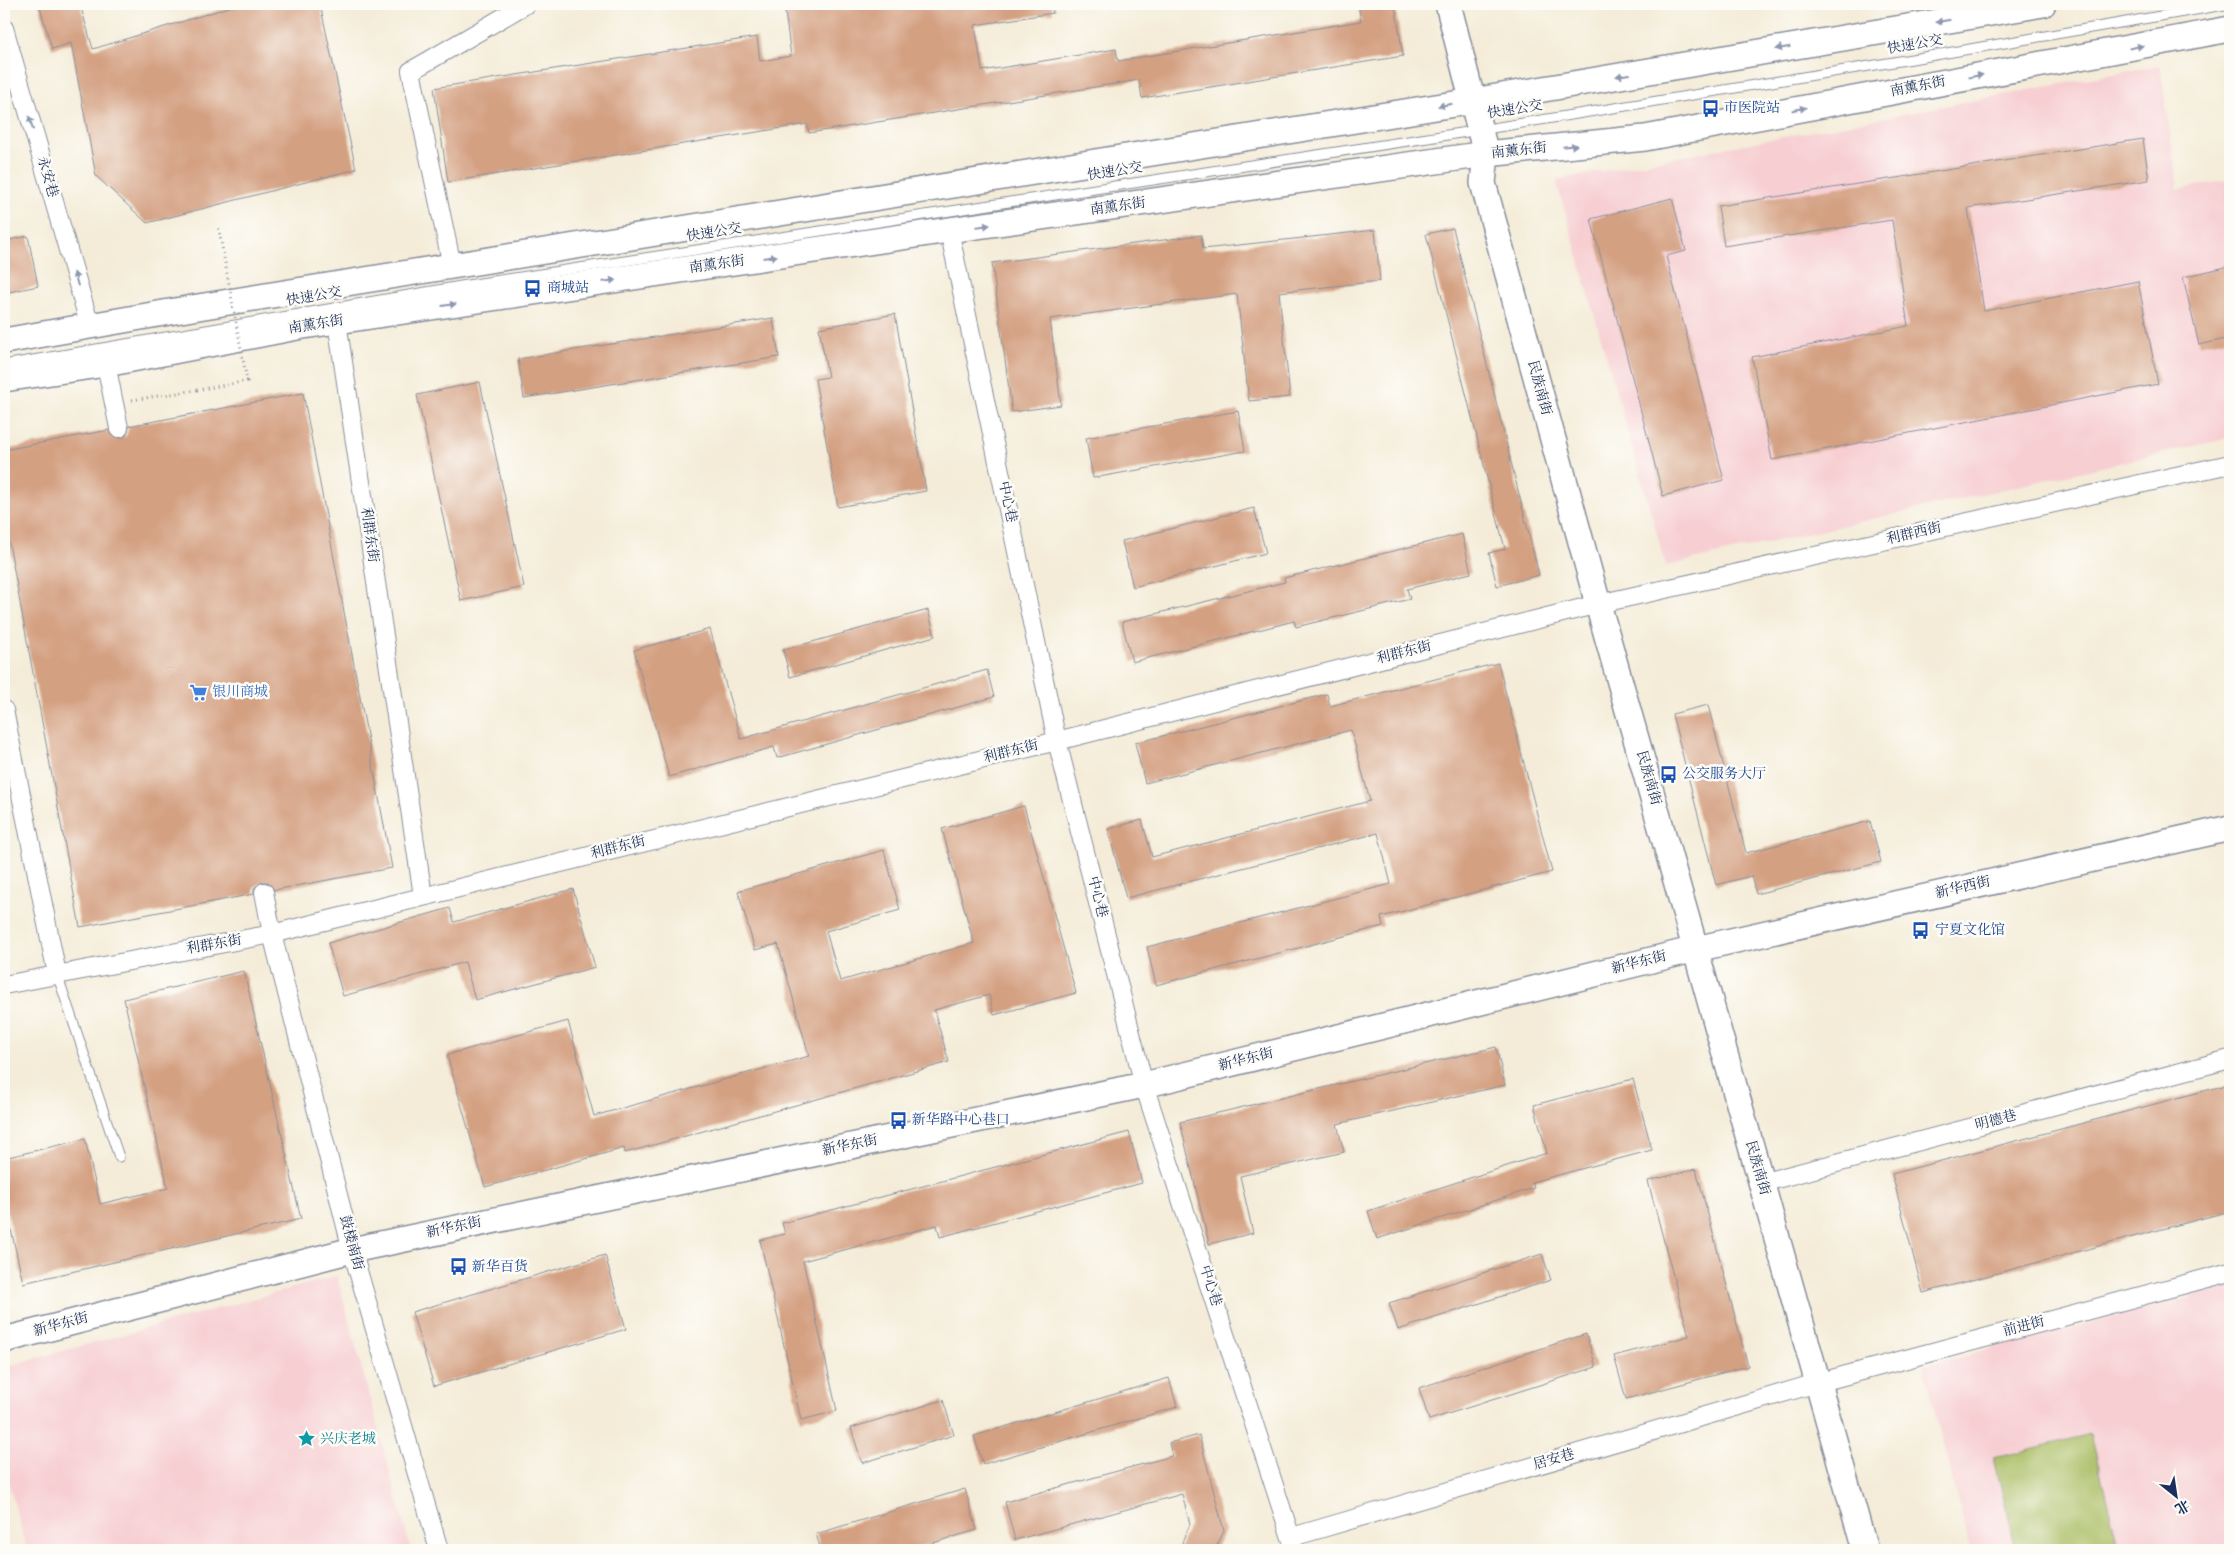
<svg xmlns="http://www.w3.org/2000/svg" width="2234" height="1554" font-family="Vollkorn,'Noto Serif SC',serif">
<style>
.built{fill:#f7cfd3}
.green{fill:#a8bc61;stroke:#627660}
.building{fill:#d4a082}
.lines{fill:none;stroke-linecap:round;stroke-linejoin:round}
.lane-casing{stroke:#888e9b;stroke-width:11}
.street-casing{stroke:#888e9b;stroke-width:20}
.secondary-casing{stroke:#888e9b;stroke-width:28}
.path{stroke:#888e9b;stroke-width:3;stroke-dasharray:1 4;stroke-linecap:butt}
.lane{stroke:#fff;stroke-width:9}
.street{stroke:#fff;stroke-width:18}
.secondary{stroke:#fff;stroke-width:25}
.path-bridge{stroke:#888e9b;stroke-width:3;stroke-dasharray:1 4;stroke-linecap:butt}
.oneway{fill:#8d97ae}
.labels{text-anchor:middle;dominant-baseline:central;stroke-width:5;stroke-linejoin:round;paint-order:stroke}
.street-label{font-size:14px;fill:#1b2f5e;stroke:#fdfcf7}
.transit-label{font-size:14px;fill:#164399;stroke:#fdfcf7;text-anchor:start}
.shop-label{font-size:14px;fill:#366cbe;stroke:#fdfcf7;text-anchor:start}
.culture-label{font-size:14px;fill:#0d838f;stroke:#fdfcf7;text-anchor:start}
</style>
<rect width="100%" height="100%" fill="#fdfcf7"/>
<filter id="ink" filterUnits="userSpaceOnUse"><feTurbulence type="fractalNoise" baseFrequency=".02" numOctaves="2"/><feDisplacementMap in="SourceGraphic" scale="10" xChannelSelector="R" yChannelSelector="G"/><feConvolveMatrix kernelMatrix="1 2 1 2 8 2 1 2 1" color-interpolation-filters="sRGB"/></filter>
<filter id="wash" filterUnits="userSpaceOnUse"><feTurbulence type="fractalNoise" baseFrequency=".0096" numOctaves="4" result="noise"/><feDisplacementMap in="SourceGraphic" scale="20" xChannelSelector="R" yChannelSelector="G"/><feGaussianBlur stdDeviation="1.12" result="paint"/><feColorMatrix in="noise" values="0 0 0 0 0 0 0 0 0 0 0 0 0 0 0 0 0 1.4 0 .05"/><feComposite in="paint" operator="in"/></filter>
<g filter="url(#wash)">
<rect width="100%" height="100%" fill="#f4ecd8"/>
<path class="built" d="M2160,65l18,124 52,-9v258l-564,128 -110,-386z
M337,1276l74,274h-384l-23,-84v-99z
M2230,1287v263h-260l-47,-184z"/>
<path class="green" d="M2091,1434l28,116h-103l-22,-92z"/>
<g id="blocks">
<path class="building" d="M39,4h41l13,45 146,-45h81l36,165 -209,54 -51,-47 -25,-133 -19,6z
M784,4h268l1,9 -78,12 7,46 134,-22 2,12 243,-40 -3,-17h37l8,52 -261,42 -3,-18 -330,53 -2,-9 -359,58 -14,-94 323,-51 3,24 31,-5z
M2143,139l6,41 -181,28 16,103 154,-30 20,103 -386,76 -20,-103 156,-31 -16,-106 -168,26 -6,-40z
M1672,198l14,53 -20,5 58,224 -61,16 -72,-277z
M1453,228l86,347 -42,11 -8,-33 16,-4 -79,-315z
M1375,230l5,51 -101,11 11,105 -41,4 -12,-107 -187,25 11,86 -49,7 -20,-149 209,-28 2,14z
M28,236l10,50 -34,7v-52z
M2230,266v72l-31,7 -16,-68z
M895,314l31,177 -88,16 -23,-128 13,-2 -9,-49z
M773,318l6,39 -255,41 -6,-39z
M480,382l44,205 -63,14 -44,-206z
M303,393l89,475 -118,22 -6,-8h-6l-8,6v6l-174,33 -76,-411v-66l105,-20 2,5 10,3 5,-2 3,-10z
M1238,411l7,40 -152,27 -7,-40z
M1254,508l12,45 -133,34 -11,-46z
M1462,534l9,39 -64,16 3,10 -114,28 -2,-6 -162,41 -10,-40 163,-40 -1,-4z
M928,610l7,26 -145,41 -7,-27z
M710,629l31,110 246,-69 7,27 -217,61 -3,-11 -105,30 -35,-127z
M1498,663l54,209 -171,45 2,9 -227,59 -9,-38 244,-63 -13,-51 -252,65 -18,-69 34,-9 10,37 218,-56 -19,-71 -206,53 -10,-40 192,-49 3,12z
M1708,705l38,148 124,-32 11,41 -125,32 -5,-18 -35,9 -44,-171z
M1024,806l52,187 -82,22 -5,-20 -55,15 15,52 -324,91 -1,-5 -139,39 -38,-132 121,-34 26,95 215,-60 -31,-112 -23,6 -17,-59 146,-41 16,60 -74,21 14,50 134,-38 -32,-114z
M573,889l22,78 -120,33 -10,-38 -122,34 -15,-53 122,-35 4,14z
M244,971l57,248 -278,64 -19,-85v-40l81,-19 15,65 68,-16 -44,-189z
M1496,1047l9,38 -168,39 7,28 -104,24 13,57 -44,11 -29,-122z
M1633,1079l19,71 -120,32 2,6 -157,51 -9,-28 179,-58 -13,-48z
M2230,1084v127l-307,82 -31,-119z
M1129,1132l13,51 -202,54 -3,-12 -134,36 34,150 -36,9 -41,-180 25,-6 -3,-11z
M1696,1169l52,197 -122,33 -12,-43 75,-20 -41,-155z
M1542,1254l9,26 -153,50 -9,-27z
M605,1255l21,74 -192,57 -22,-74z
M1586,1334l10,33 -167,53 -10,-32z
M1169,1378l8,29 -194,57 -9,-28z
M943,1400l11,35 -92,28 -11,-35z
M1199,1435l25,96 -9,19h-36l11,-26 -8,-30 -167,46 -10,-38 167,-46 -3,-13z
M965,1489l12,41 -68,20h-88l-5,-16z"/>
</g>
</g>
<g filter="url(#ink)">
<use href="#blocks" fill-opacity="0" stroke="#888e9b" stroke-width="1"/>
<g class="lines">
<defs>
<path id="lane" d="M4,365l457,-79 1019,-156 432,-71 318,-55
M57,974l62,183"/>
<path id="street" d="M4,28l86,298
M949,230l108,511 87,344 151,465
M452,266l-41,-195 115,-67
M337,322l86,574
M106,364l13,64
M4,710l53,264
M264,892l8,42 80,316 87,300
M4,985l268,-51 785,-193 541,-137 632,-140
M1761,1183l469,-124
M1292,1537l525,-154 413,-111"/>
<path id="secondary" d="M1448,4l38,150 -3,29 115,421 267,946
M4,341l194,-34 1275,-206 570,-97
M4,379l102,-15 191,-37 652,-97 537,-76 159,-16 585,-109
M4,1340l348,-90 792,-165 552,-136 534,-121"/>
</defs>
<use href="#lane" class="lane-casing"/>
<use href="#street" class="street-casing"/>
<use href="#secondary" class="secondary-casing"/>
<path class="path" d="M132,400l65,-10"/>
<use href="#lane" class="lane"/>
<use href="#street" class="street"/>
<use href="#secondary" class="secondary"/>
<path class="path-bridge" d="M197,390l50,-9 -29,-156"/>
</g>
<defs><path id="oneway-solid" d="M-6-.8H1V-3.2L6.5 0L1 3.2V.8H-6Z" transform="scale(1.25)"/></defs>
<g class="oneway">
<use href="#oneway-solid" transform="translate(1943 21) rotate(170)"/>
<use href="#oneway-solid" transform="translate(2136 47) rotate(-11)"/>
<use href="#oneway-solid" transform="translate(1783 48) rotate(170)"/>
<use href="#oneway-solid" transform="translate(1623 75) rotate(170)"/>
<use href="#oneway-solid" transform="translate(1976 76) rotate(-11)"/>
<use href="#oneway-solid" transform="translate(1445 105) rotate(171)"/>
<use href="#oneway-solid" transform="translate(1799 109) rotate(-11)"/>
<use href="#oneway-solid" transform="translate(31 123) rotate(-106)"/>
<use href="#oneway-solid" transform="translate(1570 146) rotate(-6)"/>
<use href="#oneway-solid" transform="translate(983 226) rotate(-8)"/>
<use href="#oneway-solid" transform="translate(770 257) rotate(-8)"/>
<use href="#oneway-solid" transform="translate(76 279) rotate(-106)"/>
<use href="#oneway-solid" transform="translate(609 281) rotate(-8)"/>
<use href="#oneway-solid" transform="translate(449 305) rotate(-8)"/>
</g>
</g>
<defs>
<symbol id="bus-bare" viewBox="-9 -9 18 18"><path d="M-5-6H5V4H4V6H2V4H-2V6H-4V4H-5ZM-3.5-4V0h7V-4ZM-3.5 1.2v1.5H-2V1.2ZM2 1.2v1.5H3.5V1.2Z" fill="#1a4fb4" stroke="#fdfcf7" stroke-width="2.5" paint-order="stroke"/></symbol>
<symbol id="supermarket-bare" viewBox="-9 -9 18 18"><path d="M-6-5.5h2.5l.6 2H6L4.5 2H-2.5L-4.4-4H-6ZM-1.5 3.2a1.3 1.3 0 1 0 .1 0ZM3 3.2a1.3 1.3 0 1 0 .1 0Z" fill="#3f7fe0" stroke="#fdfcf7" stroke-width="2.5" paint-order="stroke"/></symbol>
<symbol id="sight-bare" viewBox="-9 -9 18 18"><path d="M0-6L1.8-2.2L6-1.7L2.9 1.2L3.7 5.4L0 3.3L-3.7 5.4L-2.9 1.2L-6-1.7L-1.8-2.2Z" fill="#0f9aa8" stroke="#fdfcf7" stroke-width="2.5" paint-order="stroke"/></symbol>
</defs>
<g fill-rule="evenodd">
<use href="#bus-bare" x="1698" y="96" width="25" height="25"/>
<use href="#bus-bare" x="520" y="276" width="25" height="25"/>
<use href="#supermarket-bare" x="186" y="680" width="25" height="25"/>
<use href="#bus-bare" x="1656" y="762" width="25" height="25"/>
<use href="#bus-bare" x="1908" y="918" width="25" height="25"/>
<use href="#bus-bare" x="886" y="1108" width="25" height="25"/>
<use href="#bus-bare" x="446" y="1254" width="25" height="25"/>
<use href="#sight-bare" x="294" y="1426" width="25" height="25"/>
</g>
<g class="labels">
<g class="street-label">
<text transform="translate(1915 45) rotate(-10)">快速公交</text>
<text transform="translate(1918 87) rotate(-11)">南薰东街</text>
<text transform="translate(1515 110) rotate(-9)">快速公交</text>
<text transform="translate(1519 151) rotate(-6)">南薰东街</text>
<text transform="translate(1115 172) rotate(-9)">快速公交</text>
<text transform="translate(47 177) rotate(74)">永安巷</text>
<text transform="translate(1118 207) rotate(-8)">南薰东街</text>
<text transform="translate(714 233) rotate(-9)">快速公交</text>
<text transform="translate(717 265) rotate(-8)">南薰东街</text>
<text transform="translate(314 297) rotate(-10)">快速公交</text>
<text transform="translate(316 325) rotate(-9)">南薰东街</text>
<text transform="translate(1539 388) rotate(75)">民族南街</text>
<text transform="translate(1007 502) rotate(78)">中心巷</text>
<text transform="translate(1914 534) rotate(-13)">利群西街</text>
<text transform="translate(369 535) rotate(82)">利群东街</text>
<text transform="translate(1404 653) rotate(-14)">利群东街</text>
<text transform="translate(1011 752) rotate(-14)">利群东街</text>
<text transform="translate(1648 778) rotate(74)">民族南街</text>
<text transform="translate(618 848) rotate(-14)">利群东街</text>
<text transform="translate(1963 888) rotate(-13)">新华西街</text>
<text transform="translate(1097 897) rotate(76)">中心巷</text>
<text transform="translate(214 945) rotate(-10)">利群东街</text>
<text transform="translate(1639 963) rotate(-14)">新华东街</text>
<text transform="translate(1246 1060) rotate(-14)">新华东街</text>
<text transform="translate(1996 1121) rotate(-15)">明德巷</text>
<text transform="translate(850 1146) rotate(-12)">新华东街</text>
<text transform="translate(1757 1168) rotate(74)">民族南街</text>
<text transform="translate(454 1228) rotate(-12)">新华东街</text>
<text transform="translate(351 1243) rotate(75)">鼓楼南街</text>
<text transform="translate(1210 1286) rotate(72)">中心巷</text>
<text transform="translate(61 1325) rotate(-15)">新华东街</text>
<text transform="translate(2024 1327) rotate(-15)">前进街</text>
<text transform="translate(1554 1460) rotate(-16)">居安巷</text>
</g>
<g class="transit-label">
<text x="1724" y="108">市医院站</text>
<text x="547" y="288">商城站</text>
<text x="1682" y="774">公交服务大厅</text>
<text x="1935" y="930">宁夏文化馆</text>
<text x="912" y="1120">新华路中心巷口</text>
<text x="472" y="1267">新华百货</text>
</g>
<g class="shop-label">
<text x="212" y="692">银川商城</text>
</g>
<g class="culture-label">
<text x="320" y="1439">兴庆老城</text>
</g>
</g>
<rect width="2234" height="1554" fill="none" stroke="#fdfcf7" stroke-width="20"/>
<g transform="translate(2176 1496) rotate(150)" stroke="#fdfcf7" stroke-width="4" paint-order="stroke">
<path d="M0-4L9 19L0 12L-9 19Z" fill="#1b2f5e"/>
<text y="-8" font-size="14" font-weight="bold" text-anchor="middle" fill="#1b2f5e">北</text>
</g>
</svg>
